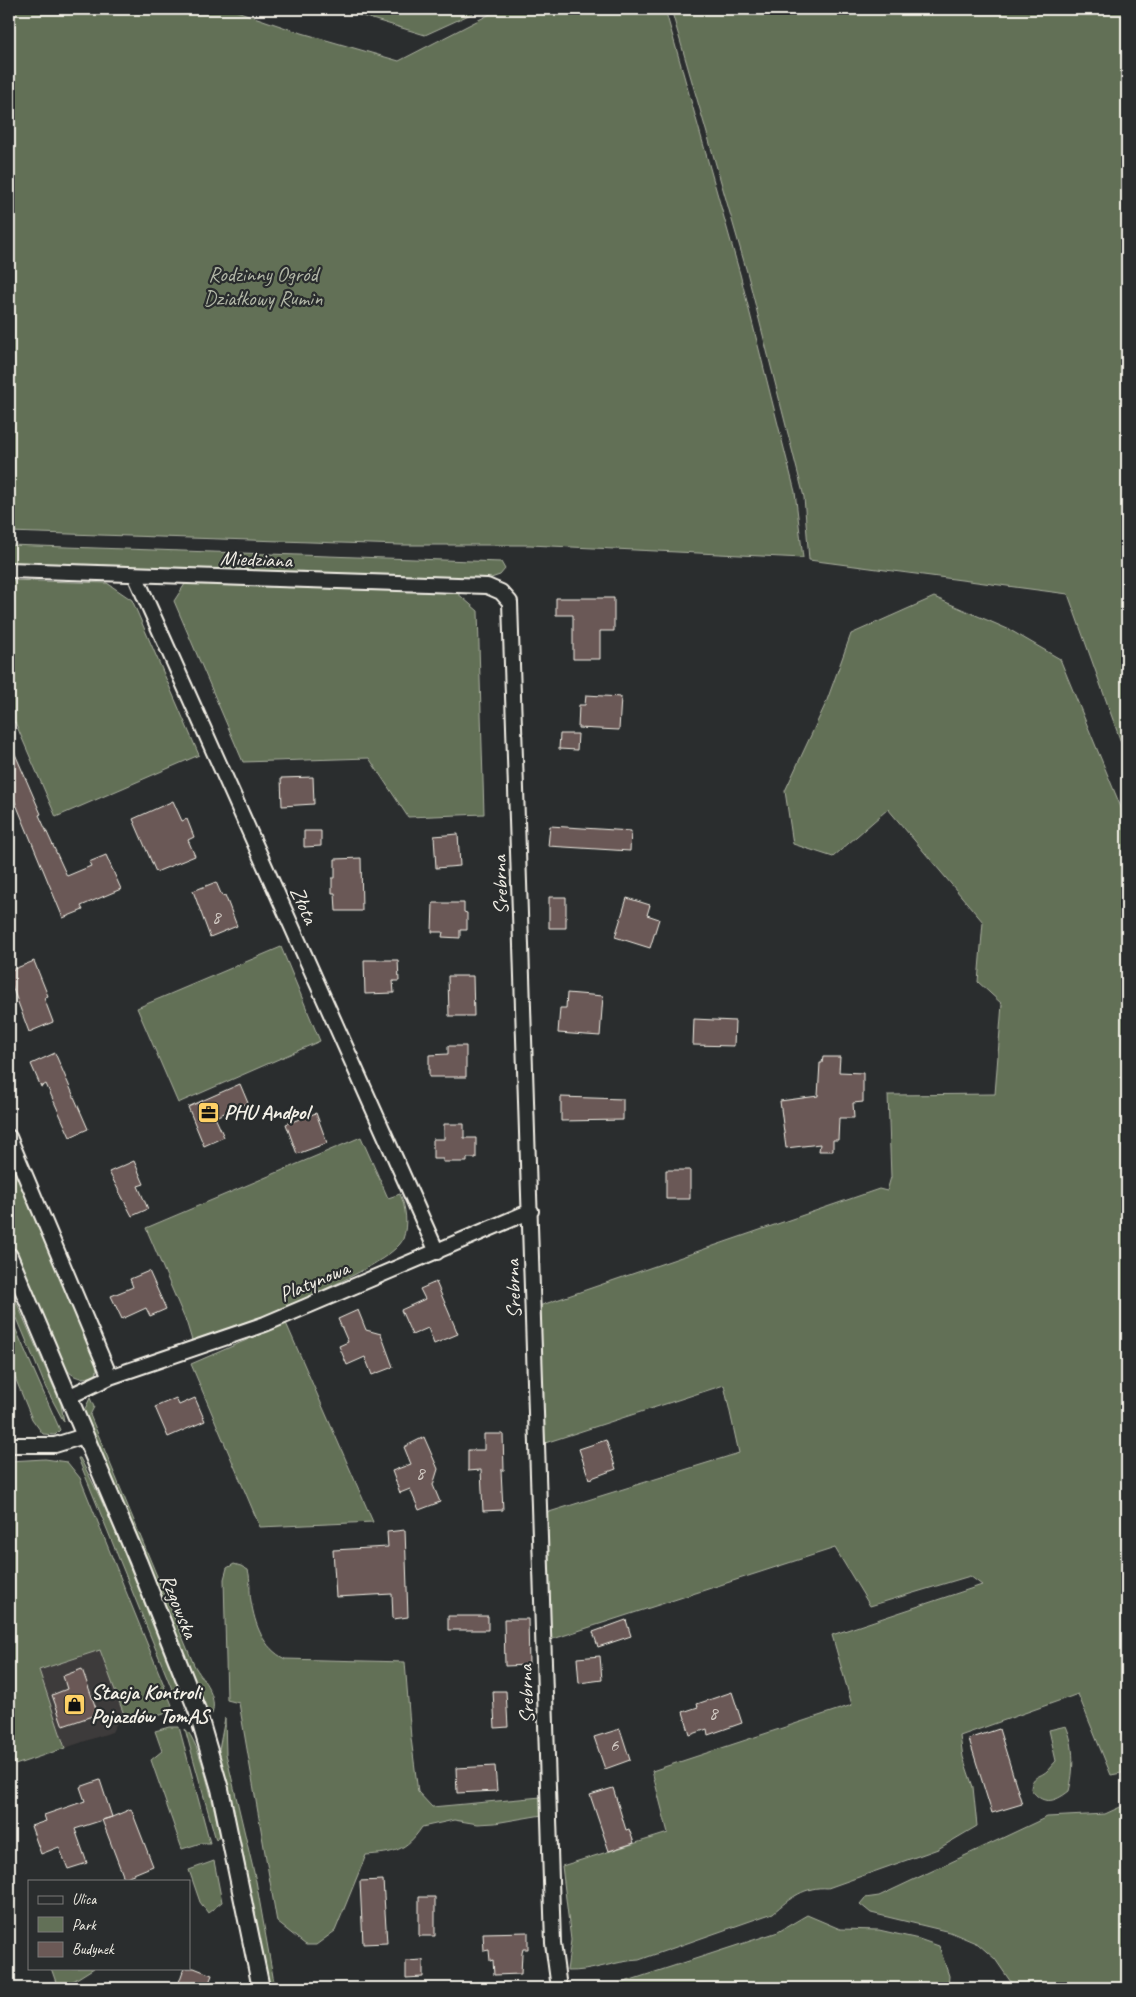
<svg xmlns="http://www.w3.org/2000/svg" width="1136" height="1997" font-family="Caveat,sans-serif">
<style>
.built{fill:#3e3a3a}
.green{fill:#627057;stroke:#abb0a0}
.building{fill:#6b5956;stroke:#f4f1e8}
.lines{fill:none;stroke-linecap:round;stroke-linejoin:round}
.minor-casing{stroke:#f4f1e8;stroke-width:18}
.tertiary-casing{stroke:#f4f1e8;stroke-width:20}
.minor{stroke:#2a2d2e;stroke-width:14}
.tertiary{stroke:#2a2d2e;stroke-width:16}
.labels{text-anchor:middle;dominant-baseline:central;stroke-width:4.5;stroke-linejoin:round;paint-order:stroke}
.number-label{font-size:19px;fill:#d2cbc4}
.park-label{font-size:21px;fill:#b2b7a7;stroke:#2a2d2e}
.street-label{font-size:21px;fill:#f4f1e8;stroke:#2a2d2e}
.poi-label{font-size:21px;font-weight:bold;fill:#f4f1e8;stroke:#2a2d2e;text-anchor:start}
</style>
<rect width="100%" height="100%" fill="#2a2d2e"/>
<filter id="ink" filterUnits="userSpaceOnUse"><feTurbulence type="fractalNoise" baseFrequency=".02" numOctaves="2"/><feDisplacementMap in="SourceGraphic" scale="10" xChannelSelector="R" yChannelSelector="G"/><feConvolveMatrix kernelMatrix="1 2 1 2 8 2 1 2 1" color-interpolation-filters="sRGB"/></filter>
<g filter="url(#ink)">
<path class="built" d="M100,1650l23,62 -11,20 -47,16 -27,-77z"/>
<path class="green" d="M9,9h222l64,22 104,30 101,-52h165l75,265 55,218 8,66 -273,-13h-129l-392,-13z
M339,9h143l-57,26z
M671,9h456v750l-59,-165 -259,-34 -5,-63 -57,-225z
M9,545l492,17 4,7 -5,6 -12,4 -479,-16z
M9,580l98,3 25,17 67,155 -143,62 -41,-95 -6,2z
M185,584l271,8 22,19 6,203 -76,3 -39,-59 -126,4 -69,-161z
M934,597l76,33 50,29 67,163v950l-16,3 -33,-81 -118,42 3,21 10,30 4,39 -39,23 -110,39c-23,-2 -38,10 -55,25l-134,47c-25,1 -47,12 -72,11l4,-31 -9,-74 106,-33 -16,-62 200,-66 -20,-70 150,-50 -12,-9 -100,30 -35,-58 -285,92 -4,-127 193,-60 -15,-68 -179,58 -6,-137 340,-117 8,2 4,-14 -3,-82 107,-1 7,-90 -24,-22 5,-60 -95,-113 -55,48 -40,-13 -8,-53 41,-88 25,-69z
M281,947l39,94 -142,62 -41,-95z
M361,1137l27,61 12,-4c6,13 8,31 3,45 -12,30 -175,91 -210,105l-6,-20 -41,-96z
M9,1145l90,213 -3,17c-18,7 -26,1 -35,-14l-52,-123z
M9,1285l52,119 3,18 -18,-34 -37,-89z
M9,1314l51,116 -5,5 -12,-1 -11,-15 -23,-56z
M286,1323l87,199 -113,5 -69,-163z
M90,1398l4,9 -4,8 104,250c9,15 24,31 18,49l-6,-1 -19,-52 -102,-242 -1,-8z
M78,1458h2c40,73 66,155 99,232l-3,9z
M45,1459l22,3 13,16 92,227 -8,9 -28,8 -13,-10 -23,-62 -61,20 26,78 -50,17 -6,-18v-286z
M234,1564l7,2 7,4c3,10 1,21 3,31 4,24 12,47 34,58l120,3 6,76 7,54 14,15 109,-10 1,18 -47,8 -17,1 -24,-4 -32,7c-16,24 -28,26 -56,28l-31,76 -19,14h-10l-29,-23 -38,-219 -12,-3 -3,-121 3,-11z
M225,1718l1,36 30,127 19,107h-6l-27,-139 -24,-94z
M1066,1726c9,20 8,45 3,65 -15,12 -27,14 -38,-2 1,-14 8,-11 16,-18 3,-3 6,-7 9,-10l-7,-31z
M169,1727h10l31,116h-9l-19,6 -31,-89 11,-9 -7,-20z
M185,1729c15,10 30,85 35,106l-4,5z
M1127,1804v184h-112l-20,-29 -17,-15 -28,-12 -79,-19 -11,-9 5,-6 14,-2 168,-79 58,-3z
M214,1861l8,41 -14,11 -8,-11 -11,-32z
M807,1915l33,14 39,1 40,9 20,7 10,30 -1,12h-342l172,-56z
M51,1968h43l-32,20h-4z"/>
<path class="building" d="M556,598h58v33h-14v28h-27v-44h-17z
M586,695l35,2 -2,33 -41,-2 1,-23h6z
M560,734h18l-1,16 -18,-1z
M9,740l32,74 -2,1 28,61 24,-10 -2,-4 17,-7 15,34 -40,17 2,4 -20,8 -54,-131z
M313,777l1,27 -32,2 -1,-28z
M173,801l9,20 5,-2 7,18 -6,3 7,16 -39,16 -23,-53z
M550,826l81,5 -1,20 -82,-5z
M304,831h17v15l-17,1z
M458,834l2,32 -24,2 -2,-32z
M361,858l1,53h-26l-1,-18h-3v-15h3v-19z
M216,882l6,14 3,-1 12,31 -27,11 -17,-46z
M549,897h17v31h-17z
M627,898l23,7 -3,10 12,4 -9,29 -35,-11z
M433,903h31v9l3,1v17h-7v8l-18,-1 1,-5h-11z
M364,960h34l1,21h-6l1,12 -29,1z
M34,961l14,35 -4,2 9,24 -24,10 -20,-54v-7z
M448,976h25l1,40h-25z
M567,993l36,3 -3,40 -42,-3 2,-25h6z
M694,1019l41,2 -1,25 -41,-1z
M448,1046h18v31h-37v-22l19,-1z
M55,1053l33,76 -18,8 -24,-53 -5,3 -10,-23z
M823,1057h17l-1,15 24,1v29l-10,1 1,15h-15l-1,22h-5v11h-14l1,-7 -34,4 -6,-47 38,-5 2,-33h2z
M240,1084l8,19 -33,14 9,20 -20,9 -16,-39z
M561,1097l62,2v21l-62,1z
M316,1113l11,30 -30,11 -11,-30z
M444,1124h20v14h12v20h-9v4h-24v-3h-10v-20h11z
M134,1161l10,23 -6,2 10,23 -16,7 -23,-44z
M666,1170h24v29h-24z
M149,1271l17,38 -16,7 -4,-8 -24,11 -11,-23 22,-9 -3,-8z
M436,1282l22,52 -24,10 -6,-16 -16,7 -11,-25 24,-11 -5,-10z
M358,1310l8,20 15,4 12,33 -21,8 -7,-18 -18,8 -8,-19 9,-4 -10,-23z
M176,1398l3,7 16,-7 10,23 -37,16 -13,-30z
M484,1434h19l1,36h-3l2,40 -20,1 -2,-41 -13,1v-21h16z
M424,1437l14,32 -5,16 7,17 -21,8 -9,-21 -10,4 -8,-22 19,-7 -7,-17z
M606,1440l10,29 -27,10 -10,-30z
M405,1530l3,87 -15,2 -1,-25 -56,3 -3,-47 55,-3 -1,-15z
M448,1616h40v14h-40z
M504,1619h24l1,46 -24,1z
M626,1620l5,16 -33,11 -5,-15z
M600,1656l2,24 -23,3 -2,-25z
M82,1669l16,45 -35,12 -11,-31 15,-6 -4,-13z
M493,1691h13l2,36 -13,1z
M732,1692l10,31 -34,12 -1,-6 -17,6 -7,-23 15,-5 -1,-3z
M620,1729l10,31 -25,9 -11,-32z
M999,1729l23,75 -30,9 -23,-74z
M495,1766l2,25 -40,2 -1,-25z
M100,1780l12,37 19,-8 22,57 -29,12 -22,-58 10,-3 -37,12 12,34 -19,6 -9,-22 -18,7 -10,-28 15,-5 -2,-6 41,-14 -5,-14z
M613,1788l13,42 3,-1 5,14 -25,8 -19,-56z
M383,1880l4,63 -24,1 -3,-63z
M419,1897h16v39h-16z
M528,1932v17h-5l-1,4 -1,21 -27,1 -1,-15 -3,1 -1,-11 -5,1 -1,-18z
M423,1960v17l-17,1v-17z
M184,1968h10l18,7 -5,13h-30z"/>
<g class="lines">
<defs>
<path id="minor" d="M9,570l478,16 14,6 9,10 43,1341 6,45
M135,575l302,677
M9,1137l101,240
M68,1397l42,-20 155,-53 266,-113
M9,1445h46l29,-9"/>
<path id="tertiary" d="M9,1256l129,305 59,149 23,79 41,199"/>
</defs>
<use href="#minor" class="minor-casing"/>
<use href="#tertiary" class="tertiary-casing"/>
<use href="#minor" class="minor"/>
<use href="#tertiary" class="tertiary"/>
</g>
</g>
<defs>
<symbol id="office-square" viewBox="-11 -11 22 22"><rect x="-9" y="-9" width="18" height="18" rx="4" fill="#ffd166" stroke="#2a2d2e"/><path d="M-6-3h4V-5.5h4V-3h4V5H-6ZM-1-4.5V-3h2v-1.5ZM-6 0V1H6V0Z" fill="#111"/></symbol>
<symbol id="shop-square" viewBox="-11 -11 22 22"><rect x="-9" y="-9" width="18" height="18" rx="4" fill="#ffd166" stroke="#2a2d2e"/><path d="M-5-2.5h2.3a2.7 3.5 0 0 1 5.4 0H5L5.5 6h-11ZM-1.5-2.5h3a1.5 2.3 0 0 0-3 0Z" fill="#111"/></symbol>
</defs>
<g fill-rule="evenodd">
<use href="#office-square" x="196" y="1100" width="25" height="25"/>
<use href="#shop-square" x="62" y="1692" width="25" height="25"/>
</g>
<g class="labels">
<g class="number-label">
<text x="216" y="917">8</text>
<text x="420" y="1473">8</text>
<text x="713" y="1713">8</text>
<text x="614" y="1745">6</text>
</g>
<g class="park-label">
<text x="263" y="274">Rodzinny Ogród<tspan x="263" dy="24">Działkowy Rumin</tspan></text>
</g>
<g class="street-label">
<text transform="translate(256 559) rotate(2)">Miedziana</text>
<text transform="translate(500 885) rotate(-92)">Srebrna</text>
<text transform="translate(304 905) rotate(66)">Złota</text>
<text transform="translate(314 1281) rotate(-23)">Platynowa</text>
<text transform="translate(513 1289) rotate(-92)">Srebrna</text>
<text transform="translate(179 1606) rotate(68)">Rzgowska</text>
<text transform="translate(526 1694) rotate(-92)">Srebrna</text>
</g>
<g class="poi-label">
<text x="224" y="1112">PHU Andpol</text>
<text x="91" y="1692">Stacja Kontroli<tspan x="91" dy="24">Pojazdów TomAS</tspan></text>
</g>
</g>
<rect width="1136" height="1997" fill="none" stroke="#2a2d2e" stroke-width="30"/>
<rect x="15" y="15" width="1106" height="1967" fill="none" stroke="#f4f1e8" stroke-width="2" filter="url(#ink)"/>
<rect x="28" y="1880" width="162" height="90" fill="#2a2d2e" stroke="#7b7b78"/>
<rect x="38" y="1896" width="25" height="8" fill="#2a2d2e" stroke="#7b7b78"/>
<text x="72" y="1904" font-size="15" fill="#f4f1e8">Ulica</text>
<rect x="38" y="1917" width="25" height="15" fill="#627057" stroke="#7b7b78"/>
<text x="72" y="1930" font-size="15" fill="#f4f1e8">Park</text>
<rect x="38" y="1942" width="25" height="15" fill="#6b5956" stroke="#7b7b78"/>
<text x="72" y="1954" font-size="15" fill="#f4f1e8">Budynek</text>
</svg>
